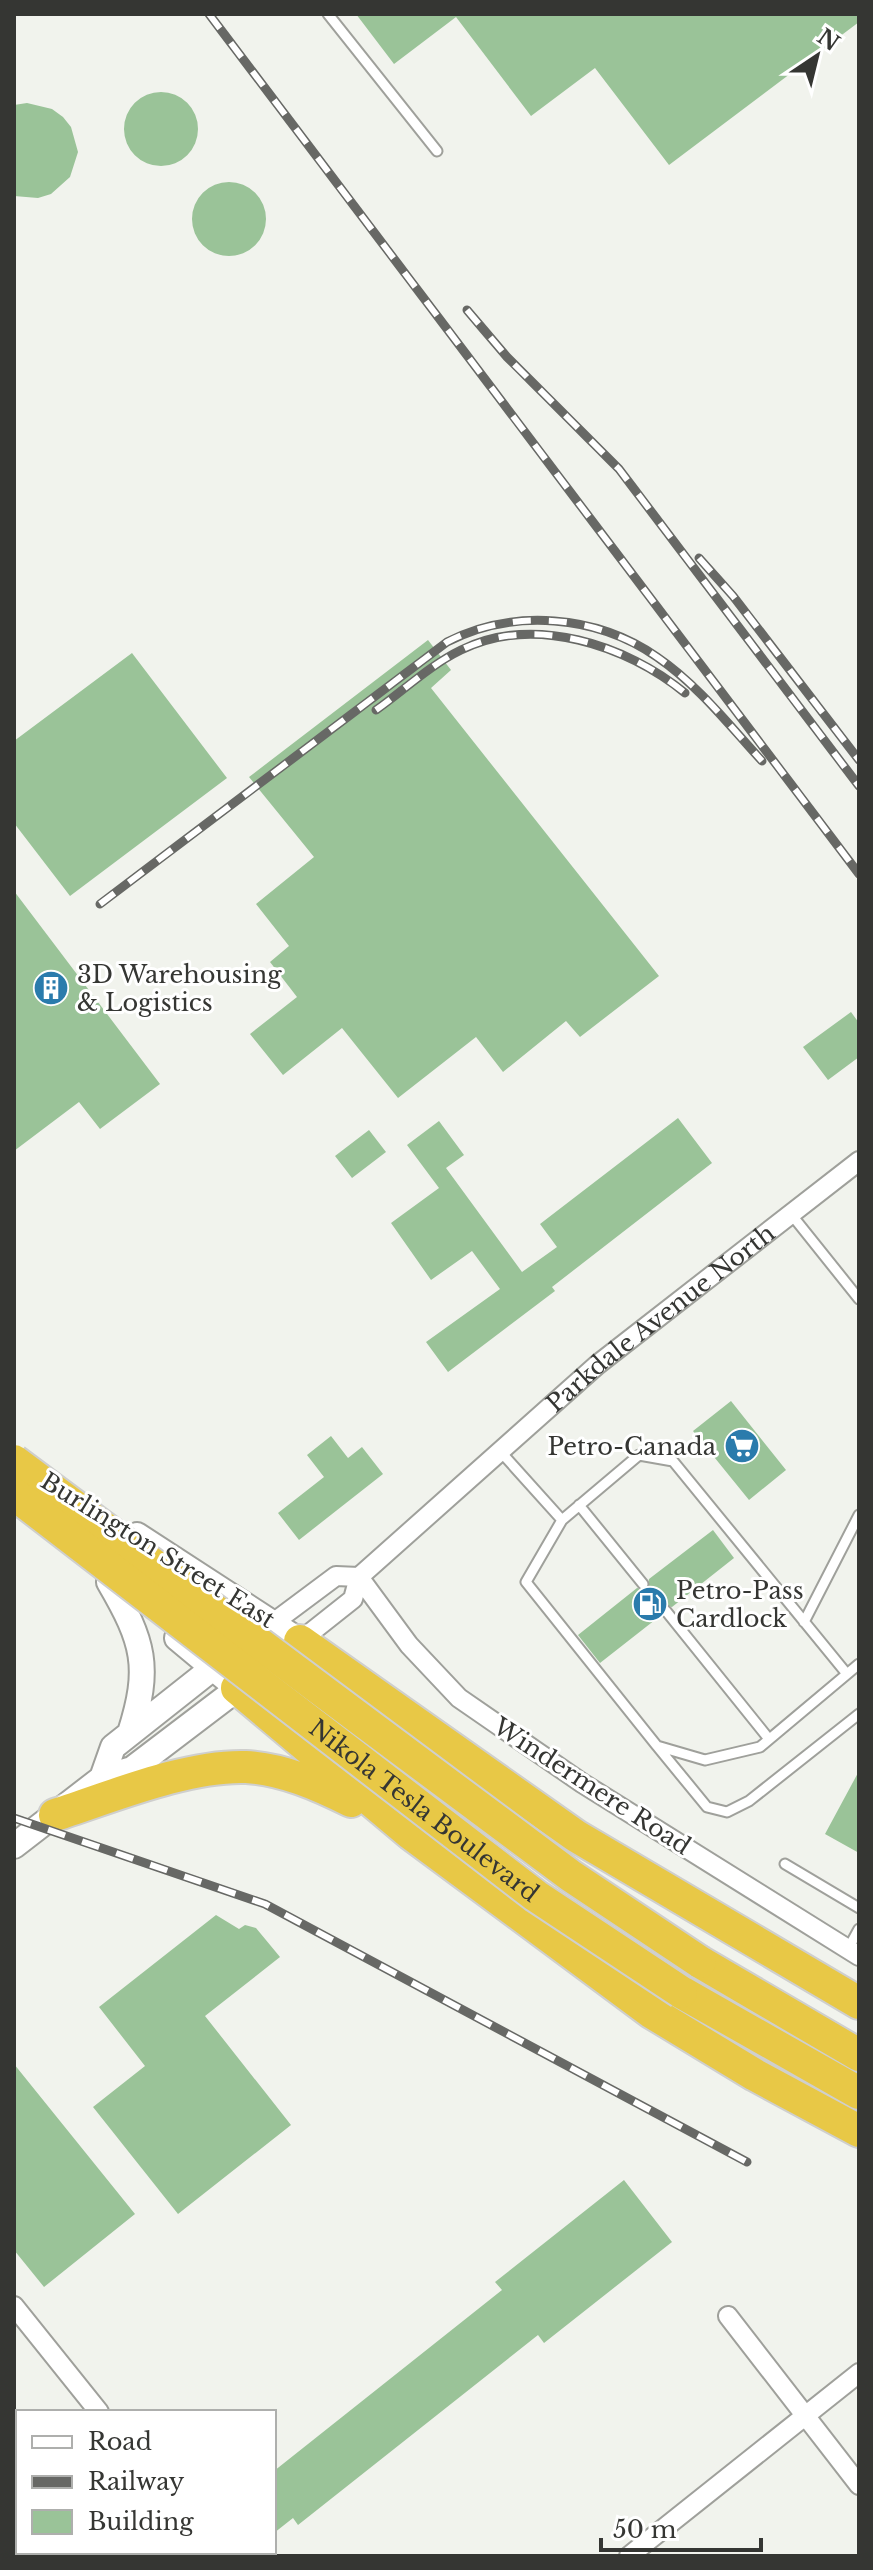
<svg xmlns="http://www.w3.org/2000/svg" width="873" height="2570" font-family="'Libre Baskerville',serif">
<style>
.building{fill:#9ac398}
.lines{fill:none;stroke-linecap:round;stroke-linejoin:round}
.service-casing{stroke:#9fa09b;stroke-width:13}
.minor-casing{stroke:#9fa09b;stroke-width:22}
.secondary-casing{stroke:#9fa09b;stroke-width:28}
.motorway-casing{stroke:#cfcfce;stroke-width:36}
.service{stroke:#fff;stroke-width:9}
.minor{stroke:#fff;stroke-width:18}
.secondary{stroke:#fff;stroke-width:24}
.motorway{stroke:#e8c846;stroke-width:32}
.rail-casing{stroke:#676865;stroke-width:9}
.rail{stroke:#fff;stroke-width:6;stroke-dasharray:18;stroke-linecap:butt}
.motorway-bridge-casing{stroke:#cfcfce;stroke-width:36;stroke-linecap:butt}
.motorway-bridge{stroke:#e8c846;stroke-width:32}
.labels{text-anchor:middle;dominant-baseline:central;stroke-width:6;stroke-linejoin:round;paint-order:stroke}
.poi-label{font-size:24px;fill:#353633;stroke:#fff;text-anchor:start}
.street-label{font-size:24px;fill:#353633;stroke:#fff}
</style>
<rect width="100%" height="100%" fill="#f1f3ed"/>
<path class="building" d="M356,14h503v8l-190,143 -74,-97 -64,48 -75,-99 -62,47z
M124 129a37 37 0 1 1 74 0a37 37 0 1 1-74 0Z
M27,103l25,6 11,8 8,10 7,25 -8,25 -19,17 -13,4 -24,-2v-91z
M192 219a37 37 0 1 1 74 0a37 37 0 1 1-74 0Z
M428,640l23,30 -20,18 228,288 -79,61 -14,-16 -63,51 -27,-35 -78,61 -56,-70 -59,47 -33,-41 47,-37 -27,-35 19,-16 -33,-42 58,-47 -65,-80z
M132,653l95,125 -157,118 -56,-73v-82z
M14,891l146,193 -60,45 -21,-27 -65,49z
M851,1012l8,11v34l-31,23 -25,-33z
M678,1118l34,45 -160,124 3,4 -107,81 -22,-30 74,-53 -28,-38 -41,29 -40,-57 48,-35 -32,-43 32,-24 25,34 -18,13 76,104 35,-25 -17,-23z
M369,1130l17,22 -34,26 -17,-22z
M731,1401l55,69 -37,30 -56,-69z
M331,1436l17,22 14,-11 21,27 -84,66 -21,-27 46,-36 -17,-22z
M713,1530l21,28 -62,49 -10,-2 -2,11 -60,47 -22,-28 59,-47 10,2 2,-11z
M859,1771v82l-34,-19z
M216,1915l23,14 6,-4 11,3 24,29 -75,59 86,109 -113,89 -85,-107 52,-41 -46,-59z
M14,2064l121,150 -91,73 -30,-37z
M624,2180l48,62 -128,101 -6,-8 -240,190 -5,-7 -19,15v-62l228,-181 -7,-8z"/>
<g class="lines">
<defs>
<path id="service" d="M328,14l109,137
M791,1214l68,85
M500,1451l62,69 -36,62 131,164 48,14 55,-13 99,-83
M579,1505l64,79
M562,1520l77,-65 34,6 174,213
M666,1611l103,128
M804,1622l55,-107
M657,1746l50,61 20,5 22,-11 110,-87
M785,1864l74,44
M848,1949l11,-20"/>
<g id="minor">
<path d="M359,1577l50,68 50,53 123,85 277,173"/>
<path d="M273,1623l63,-47 23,1"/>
<path id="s1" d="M300,1641l53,-42 6,-22 238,-212 262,-204"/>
<path d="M14,2306l85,106"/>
<path d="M728,2316l131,169"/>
<path d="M211,2552l3,4"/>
<path d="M629,2556l230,-183"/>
</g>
<path id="secondary" d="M137,1535l163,106
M109,1582c35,60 42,85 21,151
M177,1638l60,50
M102,1778l11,-31 110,-87
M14,1846l88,-68 30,-9 117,-89"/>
<path id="motorway" d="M300,1641l276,195 283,167
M237,1688l174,146 240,178 104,63 104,56
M55,1815c56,-18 132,-50 191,-48 37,2 73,18 105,34
M700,1962l159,93
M681,1992l178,101"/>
</defs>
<use href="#service" class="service-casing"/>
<use href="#minor" class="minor-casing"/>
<use href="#secondary" class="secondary-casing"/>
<use href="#motorway" class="motorway-casing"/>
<use href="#service" class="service"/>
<use href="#minor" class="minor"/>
<use href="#secondary" class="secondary"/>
<use href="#motorway" class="motorway"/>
<defs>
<path id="rail" d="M209,14l650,860
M467,310l40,47 112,112 240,317
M699,558l34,38 126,164
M376,710c27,-19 54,-45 85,-60 72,-36 166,-5 224,43
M100,904l347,-262c66,-34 150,-27 210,15 41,28 72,68 105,104
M14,1818l251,86 482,258"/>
</defs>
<use href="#rail" class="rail-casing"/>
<use href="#rail" class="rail"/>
<defs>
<g id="motorway-bridge">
<path d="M14,1461l557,415 129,86"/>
<path id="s2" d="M14,1494l522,402 145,96"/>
</g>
</defs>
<use href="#motorway-bridge" class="motorway-bridge-casing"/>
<use href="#motorway-bridge" class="motorway-bridge"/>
</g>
<defs>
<symbol id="building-disc" viewBox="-11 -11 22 22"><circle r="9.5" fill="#2a7bac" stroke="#fff"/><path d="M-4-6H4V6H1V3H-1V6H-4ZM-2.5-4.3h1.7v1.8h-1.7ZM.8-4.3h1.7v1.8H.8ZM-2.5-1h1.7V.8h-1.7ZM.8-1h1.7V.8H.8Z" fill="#fff"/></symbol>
<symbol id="supermarket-disc" viewBox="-11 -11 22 22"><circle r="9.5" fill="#2a7bac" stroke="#fff"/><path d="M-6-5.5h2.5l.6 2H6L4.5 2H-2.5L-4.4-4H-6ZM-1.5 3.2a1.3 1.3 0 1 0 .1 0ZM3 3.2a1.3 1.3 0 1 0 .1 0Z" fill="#fff"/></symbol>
<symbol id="fuel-disc" viewBox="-11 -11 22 22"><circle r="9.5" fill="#2a7bac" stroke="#fff"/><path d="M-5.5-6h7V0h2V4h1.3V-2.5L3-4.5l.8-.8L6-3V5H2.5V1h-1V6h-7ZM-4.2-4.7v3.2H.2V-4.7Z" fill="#fff"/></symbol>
</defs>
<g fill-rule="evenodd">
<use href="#building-disc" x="31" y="968" width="40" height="40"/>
<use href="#supermarket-disc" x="722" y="1426" width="40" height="40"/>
<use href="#fuel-disc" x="630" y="1584" width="40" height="40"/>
</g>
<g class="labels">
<g class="poi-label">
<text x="77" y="974">3D Warehousing<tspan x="77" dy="28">&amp; Logistics</tspan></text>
<text x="716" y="1446" text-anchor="end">Petro-Canada</text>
<text x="676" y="1590">Petro-Pass<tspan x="676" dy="28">Cardlock</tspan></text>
</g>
<g class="street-label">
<text stroke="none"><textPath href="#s1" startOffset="488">Parkdale Avenue North</textPath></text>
<text transform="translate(158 1550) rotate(32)">Burlington Street East</text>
<text transform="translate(592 1786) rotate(33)">Windermere Road</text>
<text stroke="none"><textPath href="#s2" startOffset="518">Nikola Tesla Boulevard</textPath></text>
</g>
</g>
<rect width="873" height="2570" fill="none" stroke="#353633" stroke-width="32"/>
<rect x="16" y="2410" width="260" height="144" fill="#ffffff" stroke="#aeafad" stroke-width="2"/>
<rect x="32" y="2436" width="40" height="12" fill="#ffffff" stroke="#aeafad" stroke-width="2"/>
<text x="88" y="2450" font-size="24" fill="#353633">Road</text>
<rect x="32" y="2476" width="40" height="12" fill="#676865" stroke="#aeafad" stroke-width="2"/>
<text x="88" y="2490" font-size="24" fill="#353633">Railway</text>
<rect x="32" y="2510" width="40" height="24" fill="#9ac398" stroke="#aeafad" stroke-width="2"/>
<text x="88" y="2530" font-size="24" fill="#353633">Building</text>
<g transform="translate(817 56) rotate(35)" stroke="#ffffff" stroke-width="6" paint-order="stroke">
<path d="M0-6L14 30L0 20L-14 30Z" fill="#353633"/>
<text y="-12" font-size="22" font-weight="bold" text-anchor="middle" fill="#353633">N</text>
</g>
<path d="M601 2538v12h160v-12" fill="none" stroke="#353633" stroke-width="4"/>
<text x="613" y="2538" font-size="24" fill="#353633" stroke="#ffffff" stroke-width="6" paint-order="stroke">50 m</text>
</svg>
